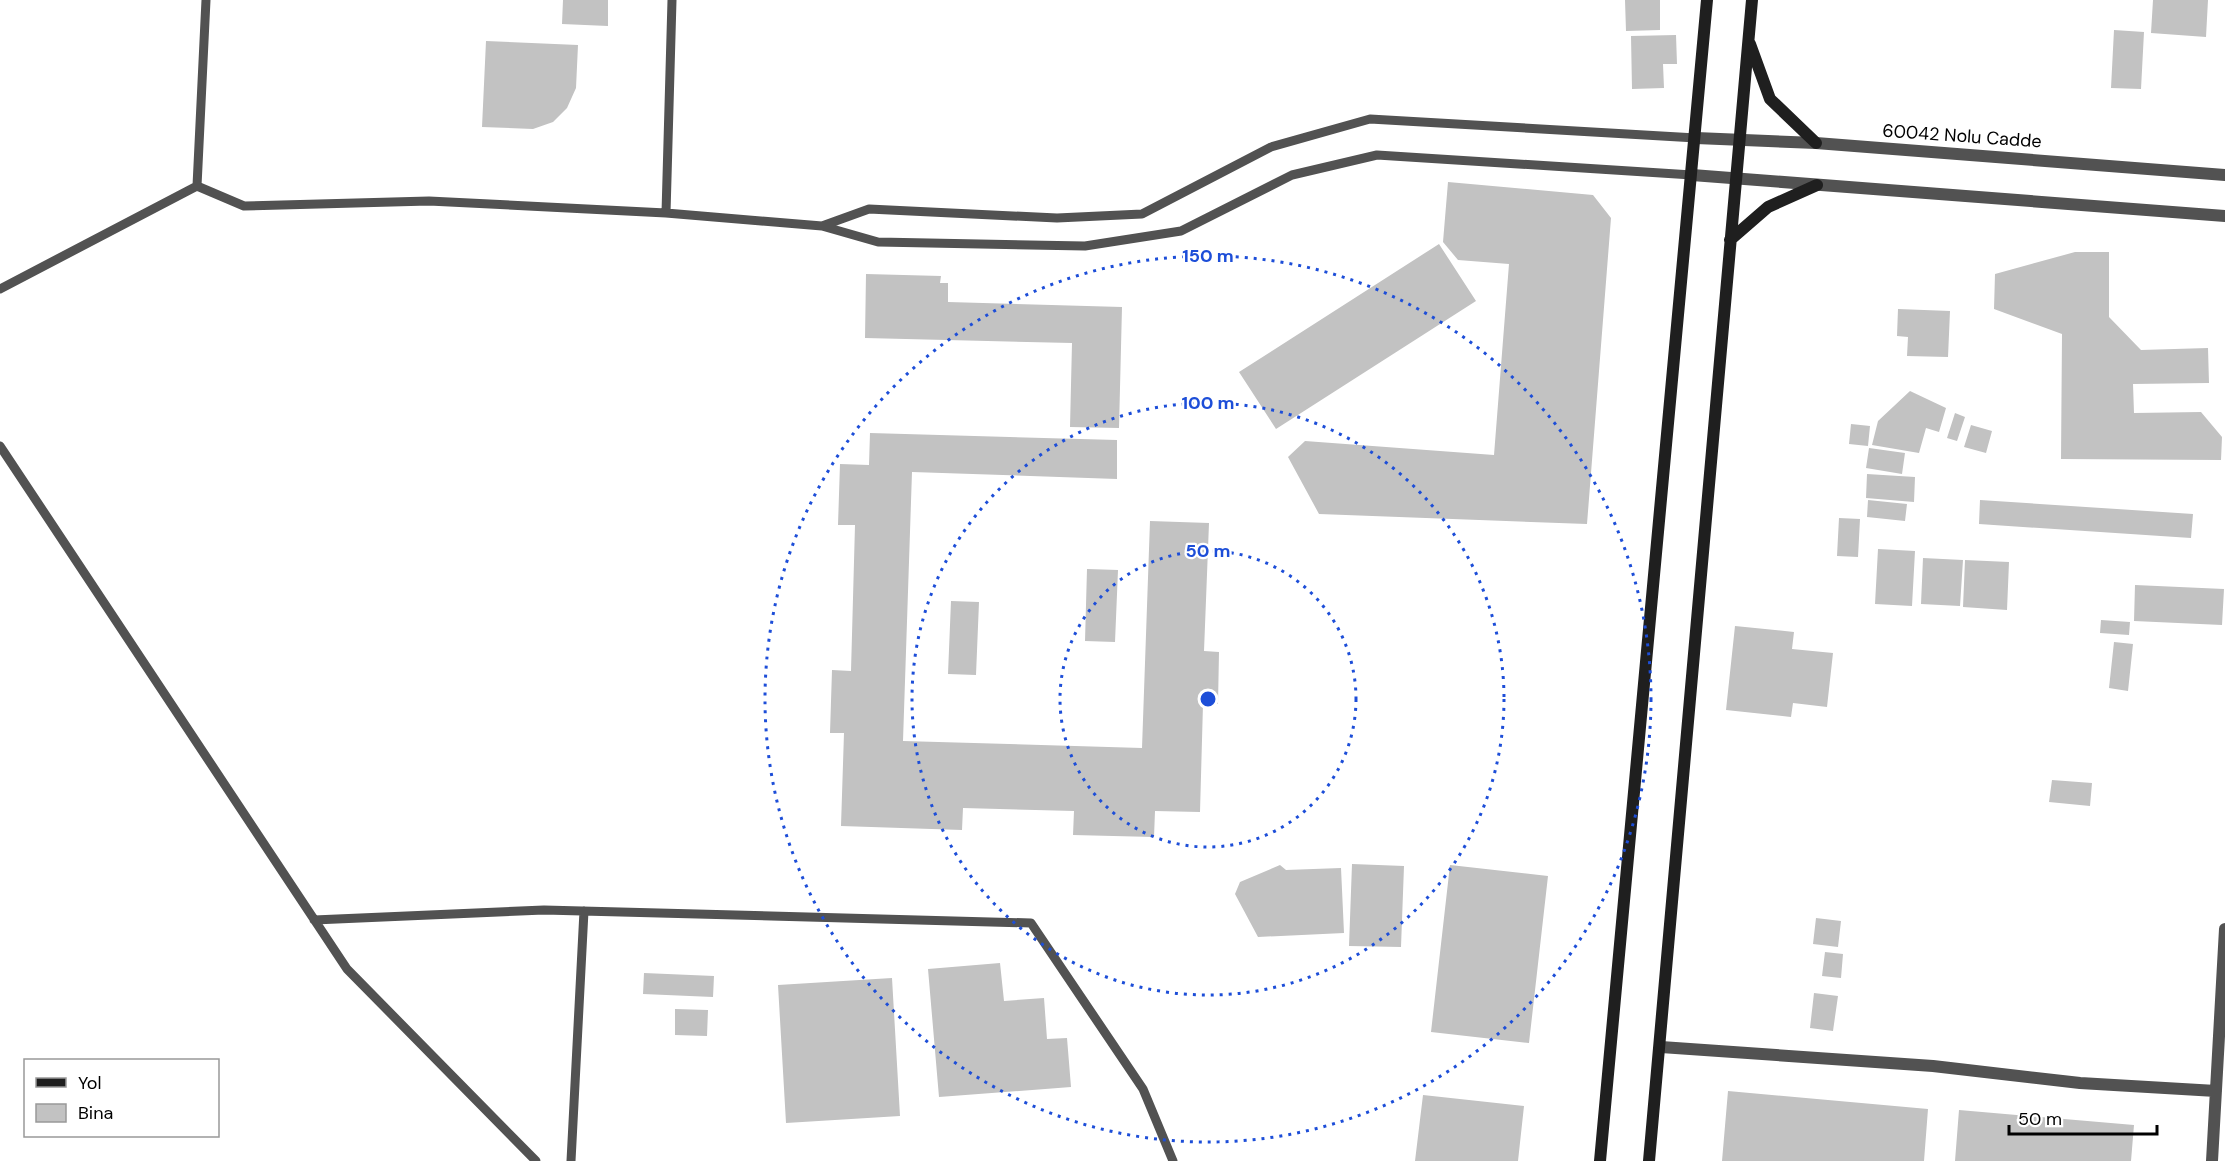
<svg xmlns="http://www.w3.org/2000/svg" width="2225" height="1161" font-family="'DM Sans',sans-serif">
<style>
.building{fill:#c2c2c2}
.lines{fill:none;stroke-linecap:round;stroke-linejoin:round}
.service{stroke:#525252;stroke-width:9}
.minor{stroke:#525252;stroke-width:12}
.tertiary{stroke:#525252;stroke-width:12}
.secondary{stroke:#1f1f1f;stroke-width:12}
.ring{fill:none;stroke:#1d4ed8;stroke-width:3;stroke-dasharray:3 6}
.labels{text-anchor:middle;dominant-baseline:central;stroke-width:4.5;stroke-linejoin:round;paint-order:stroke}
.street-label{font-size:18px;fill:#000;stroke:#fff}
.centre{fill:#1d4ed8;stroke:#fff;stroke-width:3}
.ring-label{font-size:18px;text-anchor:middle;font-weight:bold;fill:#1d4ed8;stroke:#fff;stroke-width:4.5;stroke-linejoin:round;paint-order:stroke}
</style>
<rect width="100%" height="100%" fill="#fff"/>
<path class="building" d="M563,0h45v26l-46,-2z
M1625,0h35v30l-34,1z
M2153,0h55l-2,37 -55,-4z
M2114,30l30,2 -3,57 -30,-1z
M1676,35l1,29h-14l1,24 -32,1 -1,-53z
M486,41l92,4 -2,43 -9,20 -14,14 -20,7 -51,-2z
M1448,182l145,13 18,23 -24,306 -268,-10 -31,-57 17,-16 189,14 15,-191 -51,-4 -15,-18z
M1439,244l37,57 -200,128 -37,-57z
M2075,252h34v65l32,33 67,-2 1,35 -76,1 1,29 67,-1 21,25 -1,23 -160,-1 1,-125 -68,-25 1,-35z
M866,274l75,2 -1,7h8v19l174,5 -3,121 -49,-1 2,-84 -207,-5z
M1898,309l52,2 -2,46 -41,-1 1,-19 -11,-1z
M1910,391l36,17 -7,24 -13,-4 -7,25 -47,-8 6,-24z
M1955,413l10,4 -8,24 -10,-3z
M1851,424l19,2 -2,20 -19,-2z
M1971,425l21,6 -6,22 -22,-6z
M870,433l247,7v39l-205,-7 -9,269 239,7 8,-227 59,2 -5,128 15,1 -1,52h-15l-3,108 -45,-1 -1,26 -81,-2 1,-24 -111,-3 -1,22 -121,-4 3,-93h-14l2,-63 19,1 4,-146h-17l2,-61 29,1z
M1869,448l36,5 -3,21 -36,-6z
M1867,474l48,3 -1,25 -48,-4z
M1868,500l39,4 -2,17 -38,-4z
M1980,500l213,14 -2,24 -212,-14z
M1839,518l21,1 -2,38 -21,-1z
M1878,549l37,2 -3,55 -37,-2z
M1923,558l40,2 -3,46 -39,-2z
M1965,560l44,2 -2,48 -44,-3z
M1087,569l31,1 -3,72 -30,-1z
M2135,585l89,4 -2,36 -88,-4z
M951,601l28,1 -3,73 -28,-1z
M2101,620l29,2 -1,13 -29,-2z
M1735,626l59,6 -2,17 41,4 -6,54 -34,-4 -2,14 -65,-7z
M2114,642l19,2 -5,47 -19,-3z
M2052,780l40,3 -2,23 -41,-4z
M1352,864l52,2 -3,81 -52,-1z
M1280,865l6,5 55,-2 3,65 -86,4 -23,-43 5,-12z
M1450,865l98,11 -19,167 -98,-11z
M1816,918l25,3 -3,26 -25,-3z
M1825,952l18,2 -2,24 -19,-2z
M1000,963l4,38 40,-3 3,41 20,-1 4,49 -132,10 -11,-128z
M644,973l70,3 -1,21 -70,-3z
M892,978l8,138 -114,7 -8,-138z
M1814,993l24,3 -5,35 -23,-3z
M675,1009l33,1 -1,26 -32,-1z
M1728,1091l200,18 -4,52h-202z
M1423,1095l101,11 -6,55h-103z
M1959,1110l175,15 -3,36h-176z"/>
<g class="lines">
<path class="service" d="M206,0l-9,186 47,20 185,-5 237,12
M672,0l-6,213 156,13 56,16 207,4 96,-15 111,-56 85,-20 315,20
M822,226l47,-17 188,9 85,-4 129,-67 99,-28 326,19
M0,289l197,-103
M0,446l347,523 189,192
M314,920l230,-10 487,13 112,166 30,72
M571,1161l13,-250"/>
<path class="minor" d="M1661,1047l272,19 147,17 136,8
M2212,1161l13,-232"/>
<path class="tertiary" d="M1696,138l120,5 409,32
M1692,175l533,41"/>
<path class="secondary" d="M1750,44l20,55 46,44
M1730,240l38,-33 49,-22
M1600,1161l107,-1161
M1649,1161l103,-1161"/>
</g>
<g class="ring">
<circle cx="1208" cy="699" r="148"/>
<circle cx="1208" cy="699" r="296"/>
<circle cx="1208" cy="699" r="443"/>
</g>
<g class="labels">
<g class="street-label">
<text transform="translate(1962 136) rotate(4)">60042 Nolu Cadde</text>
</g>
</g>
<circle cx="1208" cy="699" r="9" class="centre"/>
<g class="ring-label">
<text x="1208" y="262">150 m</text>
<text x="1208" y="409">100 m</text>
<text x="1208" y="557">50 m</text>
</g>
<rect x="24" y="1059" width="195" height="78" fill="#ffffff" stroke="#999999" stroke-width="1.5"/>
<rect x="36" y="1078" width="30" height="9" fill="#1f1f1f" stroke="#999999" stroke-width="1.5"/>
<text x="78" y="1089" font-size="18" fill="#000000">Yol</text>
<rect x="36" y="1104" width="30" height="18" fill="#c2c2c2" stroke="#999999" stroke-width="1.5"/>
<text x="78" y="1119" font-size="18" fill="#000000">Bina</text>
<path d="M2009 1125v9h148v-9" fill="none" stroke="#000000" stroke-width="3"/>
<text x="2018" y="1125" font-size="18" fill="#000000" stroke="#ffffff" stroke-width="4.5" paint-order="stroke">50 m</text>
</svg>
